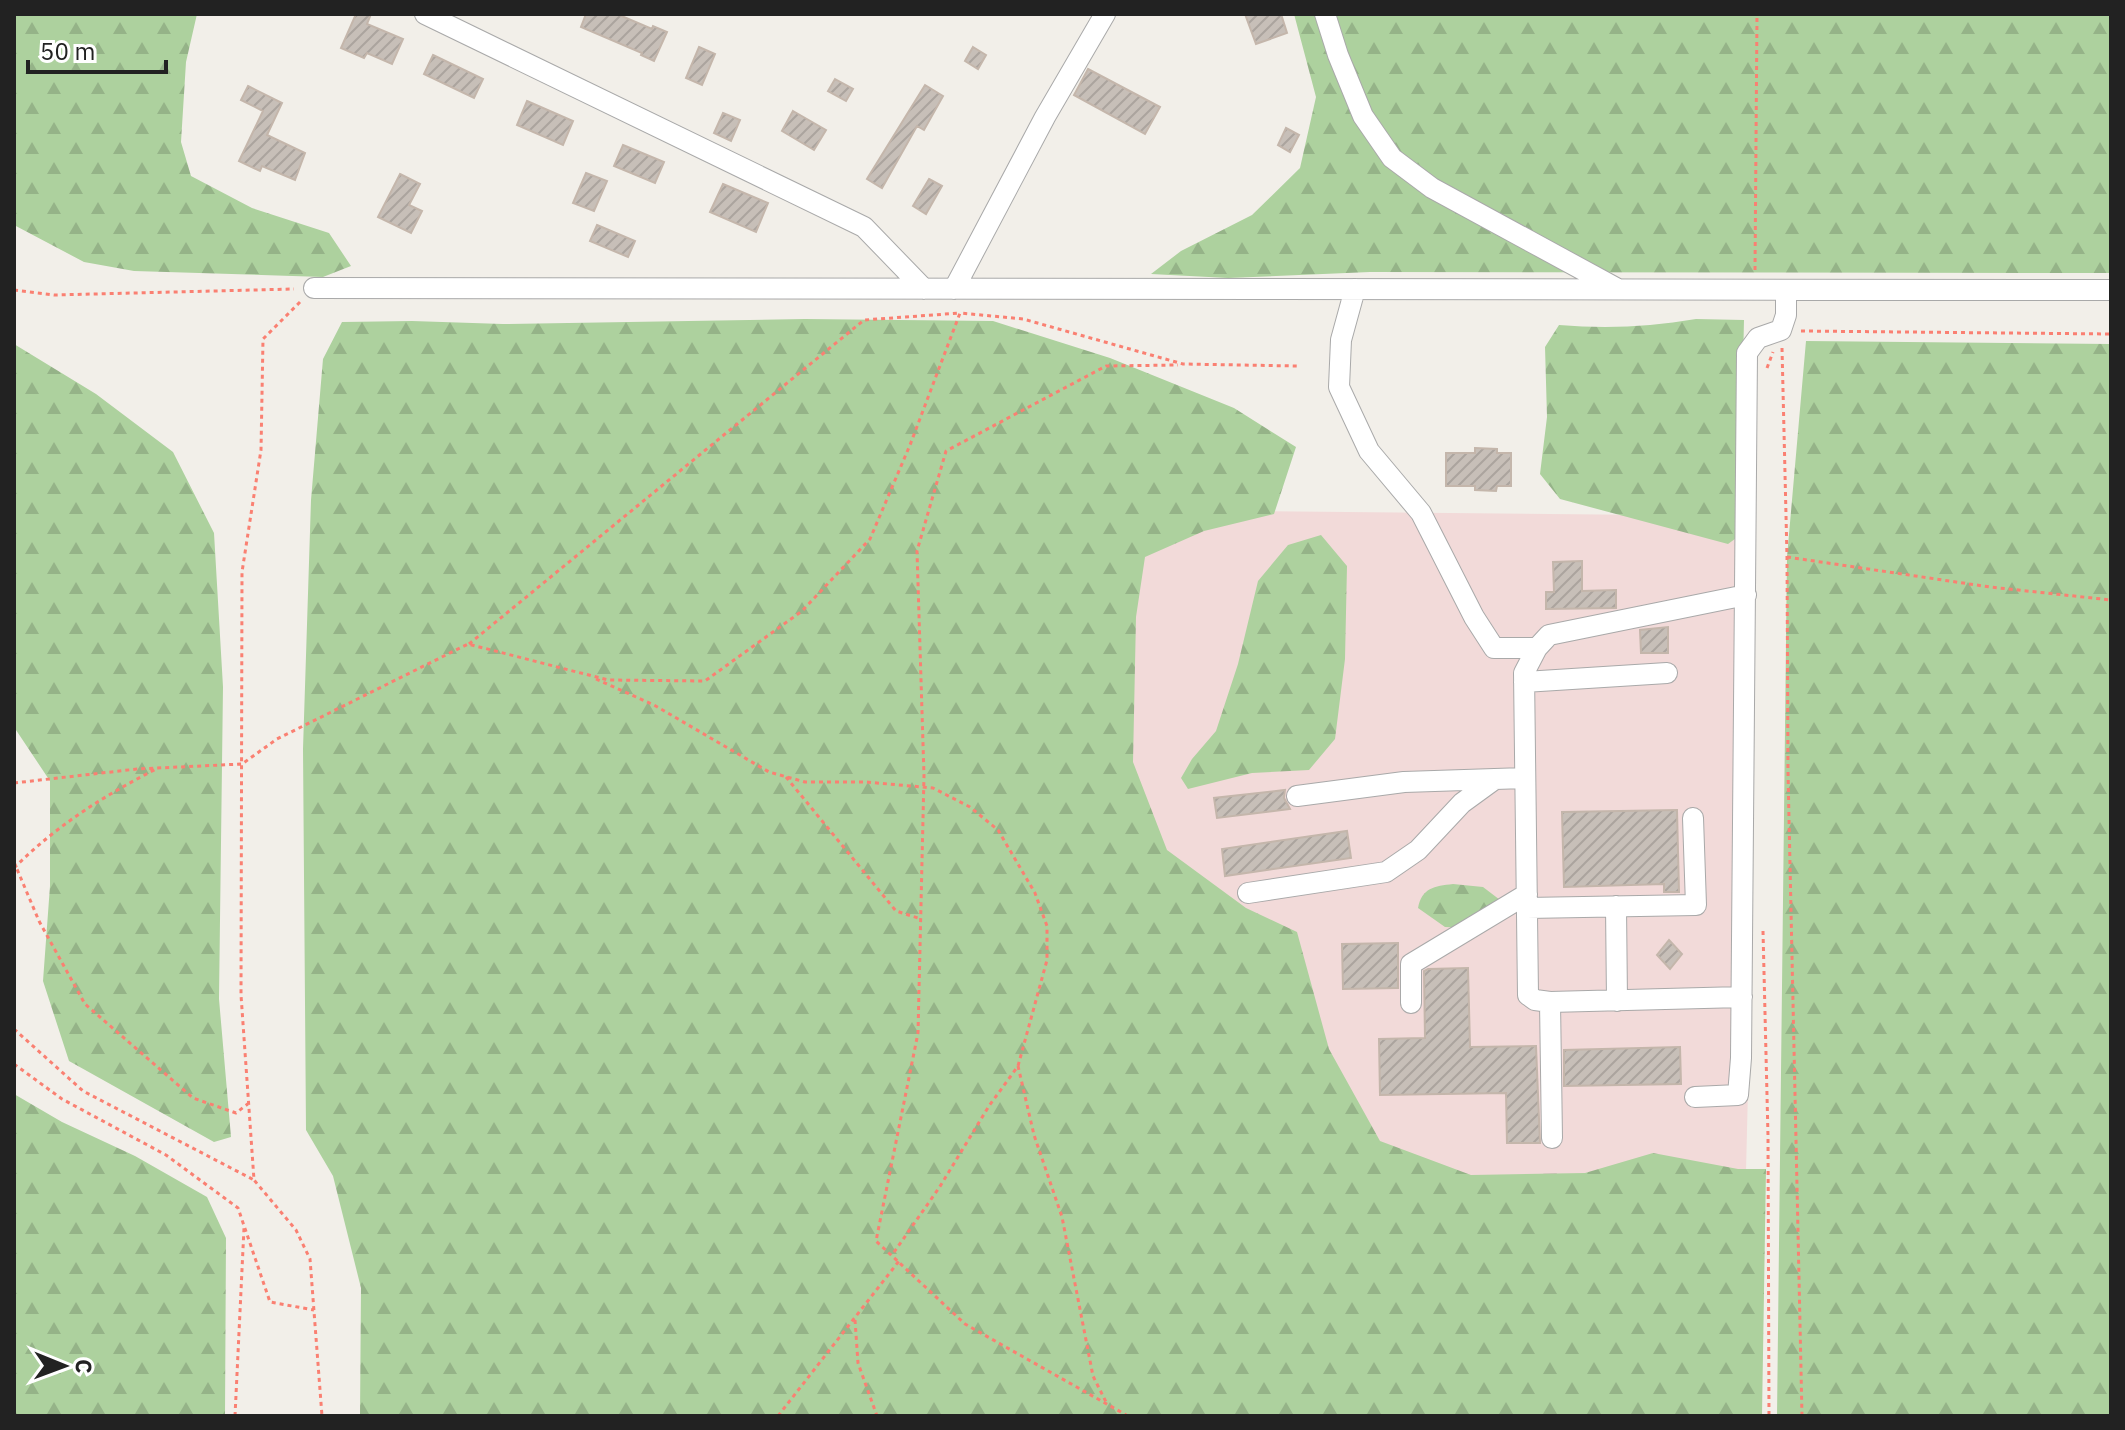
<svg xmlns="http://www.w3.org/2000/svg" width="2125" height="1430" font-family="'IBM Plex Sans',sans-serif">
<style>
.commercial{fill:#f2dad9}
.forest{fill:url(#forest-firs)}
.building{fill:url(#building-hatch);stroke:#c4b6ab;stroke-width:2}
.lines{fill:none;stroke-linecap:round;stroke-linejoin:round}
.minor-casing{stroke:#a9a9a9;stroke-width:22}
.path{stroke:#fa8072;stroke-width:3;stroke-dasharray:4 4;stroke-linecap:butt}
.minor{stroke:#fff;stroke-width:20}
</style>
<defs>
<pattern id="forest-firs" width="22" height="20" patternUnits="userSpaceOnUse" patternTransform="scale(2)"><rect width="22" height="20" fill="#add19e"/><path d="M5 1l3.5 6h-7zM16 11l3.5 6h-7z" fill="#95b388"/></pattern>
<pattern id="building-hatch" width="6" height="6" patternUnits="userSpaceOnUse" patternTransform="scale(2)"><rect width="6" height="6" fill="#c7bfb8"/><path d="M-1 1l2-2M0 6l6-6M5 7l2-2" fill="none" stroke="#aba49e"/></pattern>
</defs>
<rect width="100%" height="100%" fill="#f2efe9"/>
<path class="commercial" d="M1134,510l620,6 -3,452 -11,448h-614z"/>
<path class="forest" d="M14,14h183l-11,48 -5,80 10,34 61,32 77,25 22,33 -28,11 -189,-6 -50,-9 -70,-37z
M1294,14h817v259l-741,-1 -142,6 -77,-4 30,-23 71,-36 48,-47 16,-71z
M805,319l188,2 117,37 124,50 62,39 -22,67 -70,17 -59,26 -9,60 -3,145 34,88 79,58 51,24 32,117 51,92 91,34 114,-2 68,-20 85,16h28l-4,247h-1402l1,-128 -28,-112 -27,-46 -3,-381 8,-249 12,-141 19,-37 70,-1 91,3z
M1696,319l48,1 -5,216 -11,8 -168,-45 -20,-25 7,-57 -2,-70 14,-22c47,4 90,2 137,-6z
M1806,341l305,3v1072h-334l10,-859z
M14,344l82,50 77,58 41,81 9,154 -4,312 12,138 -17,5 -145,-81 -26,-80 7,-95v-105l-36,-54z
M1321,535l26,31 -2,93 -10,80 -26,31 -57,3 -64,16 -7,-11 11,-19 24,-28 22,-67 20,-83 30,-36z
M1453,884l30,3 21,16 -18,26 -41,-2 -27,-19c4,-20 16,-22 35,-24z
M14,1094l48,28 73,34 72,41 19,41 -1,178h-211z"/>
<path class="building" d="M356,14h15l-4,10 36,15 -11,25 -25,-11 -3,5 -23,-10z
M586,14h31l35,15 1,-3 14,6 -13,29 -13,-6 1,-2 -61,-26z
M1245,14h36l6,19 -31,11z
M699,47l16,7 -13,31 -16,-7z
M973,47l13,8 -8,14 -13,-8z
M433,55l50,24 -9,19 -50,-24z
M1088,69l72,38 -15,27 -71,-39z
M835,79l18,10 -7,12 -18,-10z
M925,85l18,11 -19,34 -7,-4 -35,62 -15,-9z
M248,86l34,17 -15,32 38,18 -10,27 -33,-14 -2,5 -21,-10 24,-50 -22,-11z
M527,101l46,20 -10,24 -46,-20z
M793,111l33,19 -12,20 -32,-19z
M723,113l17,7 -9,21 -17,-8z
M1286,128l13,7 -9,17 -12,-7z
M623,145l41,17 -9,21 -41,-17z
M586,173l21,8 -13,30 -21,-8z
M400,174l20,10 -11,21 13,6 -11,22 -33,-16z
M929,179l13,7 -16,28 -13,-8z
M723,184l45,19 -12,29 -46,-20z
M597,225l38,16 -7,16 -38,-16z
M1475,448l22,1v4h14v33h-14l-1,5 -21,-1v-4h-29v-33h29z
M1582,561v30l34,-1v18l-70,1v-17h8l-1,-30z
M1668,627v26h-27l-1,-23z
M1285,790l-1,8 6,11 -73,9 -3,-20z
M1677,810l2,82h-15v-8l-100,3 -2,-75z
M1347,831l4,27 -126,18 -3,-27z
M1669,940l13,14 -12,15 -13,-14z
M1398,943v45l-55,1 -1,-45z
M1468,968l2,79 66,-1 4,97h-33l-1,-50 -126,2 -1,-56 46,-1 -1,-67 4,-2z
M1680,1047l1,37 -117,2v-36z"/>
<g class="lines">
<defs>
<path id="minor" d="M425,14l439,213 60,62
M1325,14l13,41 25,61 29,42 40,30 184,100
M314,288l1797,2
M954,289l91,-172 60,-103
M1355,289l-14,51 -2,47 30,64 52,62 53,104 20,31h43l12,-13 197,-40
M1537,648l-13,25 4,322 7,5 15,2 192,-5
M1524,682l143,-9
M1297,796l107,-14 121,-4
M1248,893l138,-21 32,-22 44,-47 33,-24
M1616,906l1,95
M1527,908l169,-3 -3,-87
M1550,1002l2,136
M1411,1003v-39l116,-70
M1695,1097l43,-2 3,-37 6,-705 11,-15 23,-8 5,-15v-25"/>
</defs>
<use href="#minor" class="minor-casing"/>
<path class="path" d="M1755,270l2,-256
M14,290l40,5 240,-6
M300,302l-37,37 -2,111 -19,122 -1,423 13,185 42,50 14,29 12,157
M1801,331l310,3
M1782,348l5,209 1,215 14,644
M1767,368l6,-16
M1787,557l203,30 121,13
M469,644l395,-324 96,-7
M596,679l58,26 115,67 36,10h61l67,6 37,19 28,23 37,63 12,33v34l-29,106 -29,40 -50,82 -47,67
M786,777l110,134 25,8
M14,783l123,-14 105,-5 35,-25 191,-95 140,36 97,1 97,-70 68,-72 40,-94 50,-132 63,6 160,45 115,2
M14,862l25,59 46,83 108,94 43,15 13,-10
M14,868c43,-43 91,-73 144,-100
M1763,931l5,205 1,280
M14,1029l69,62 171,89
M14,1064l48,35 104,56 72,53 32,94 44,8
M1018,1066l16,69 28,82 31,159 13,26
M855,1320l3,43 19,53
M235,1416l9,-188
M778,1416l121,-155
M1128,1416l-163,-92 -89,-83 42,-208 6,-257 -7,-225 29,-100 160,-85 72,-1"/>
<use href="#minor" class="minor"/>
</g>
<rect width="2125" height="1430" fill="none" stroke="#222222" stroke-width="32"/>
<g transform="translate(64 1366) rotate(91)" stroke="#ffffff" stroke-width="6" paint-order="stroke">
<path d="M0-6L14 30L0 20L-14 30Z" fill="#222222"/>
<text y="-12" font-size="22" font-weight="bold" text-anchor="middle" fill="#222222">С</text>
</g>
<path d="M28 60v12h138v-12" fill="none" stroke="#222222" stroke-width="4"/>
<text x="40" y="60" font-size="24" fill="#222222" stroke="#ffffff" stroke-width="6" paint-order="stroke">50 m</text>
</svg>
